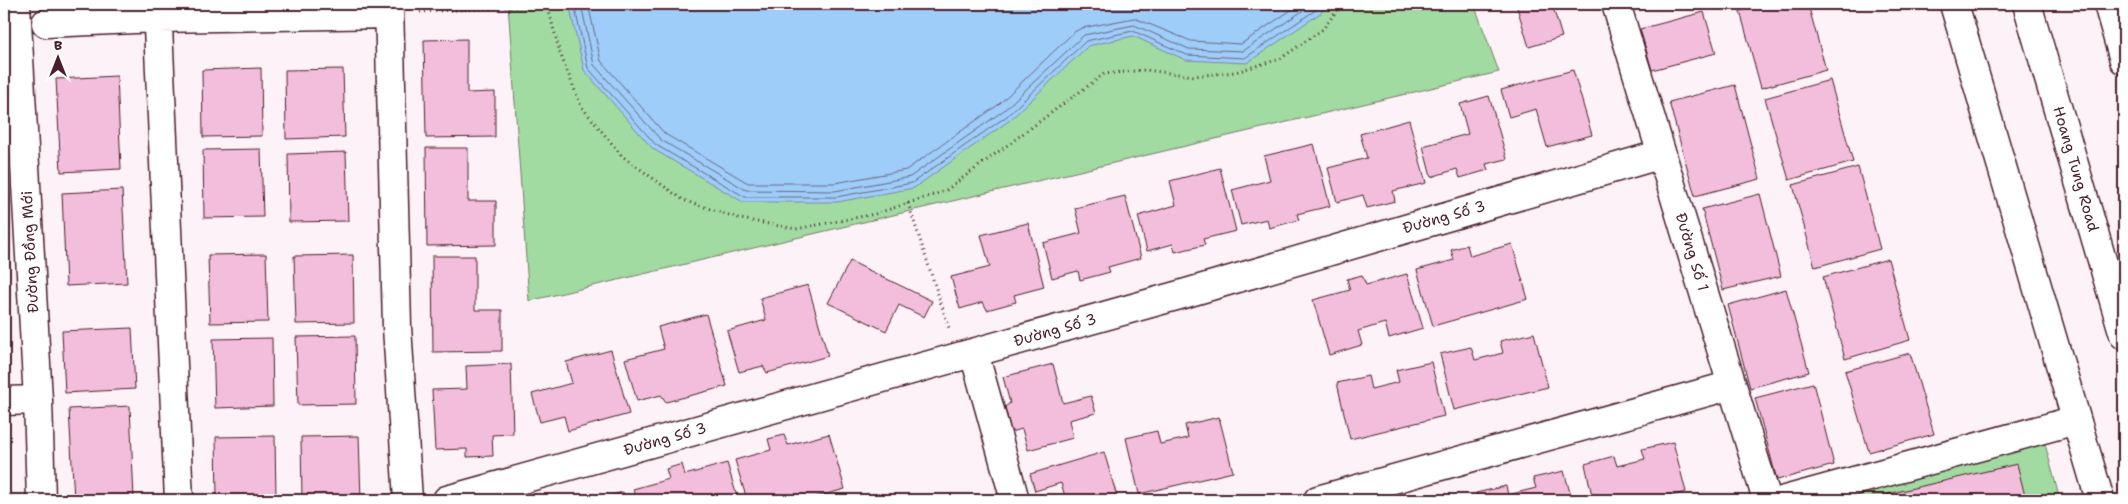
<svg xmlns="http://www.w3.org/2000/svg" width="2128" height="504" font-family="'Shantell Sans',sans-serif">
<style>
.green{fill:#a1dba1;stroke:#767d66}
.water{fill:#9ecdfa;stroke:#7c87a7}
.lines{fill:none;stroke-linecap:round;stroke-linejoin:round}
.shore{stroke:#6c657e;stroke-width:1}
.building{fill:#f3bedb;stroke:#4a1f2b}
.street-casing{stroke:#4a1f2b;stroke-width:31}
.primary-casing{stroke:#4a1f2b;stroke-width:31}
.path{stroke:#4a1f2b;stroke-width:3;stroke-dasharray:1 4;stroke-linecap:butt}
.street{stroke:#fff;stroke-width:28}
.primary{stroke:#fff;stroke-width:28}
.labels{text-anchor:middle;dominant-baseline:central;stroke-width:4.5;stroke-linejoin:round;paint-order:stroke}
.street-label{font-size:15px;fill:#4a1f2b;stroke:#fff}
</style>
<rect width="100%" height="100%" fill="#fdf2f8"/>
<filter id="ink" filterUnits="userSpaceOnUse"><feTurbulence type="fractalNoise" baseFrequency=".02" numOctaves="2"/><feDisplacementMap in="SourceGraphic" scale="10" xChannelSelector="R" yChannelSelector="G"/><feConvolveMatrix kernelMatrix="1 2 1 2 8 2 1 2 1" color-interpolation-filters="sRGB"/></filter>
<g filter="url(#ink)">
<path class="green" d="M508,4h966l25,68 -970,229z
M2045,444l15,56h-225z"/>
<path class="water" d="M569,4h756l-3,8 -75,51 -61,-3 -53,-24 -45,10 -78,74 -96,68 -77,14h-94l-90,-53 -69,-79z"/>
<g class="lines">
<path class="shore" d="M574,4l14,64 68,77 89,52h91l76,-14 95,-67 79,-75 47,-10 54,24 58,3 72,-49 2,-5
M581,4l13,61 67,75 85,50 89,1 75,-14 93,-66 81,-76 50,-10 55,24 54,2 70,-47
M588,4l13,57 64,73 83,49h87l71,-13 92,-65 76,-73 8,-4 52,-10 57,23 50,3 59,-40"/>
</g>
<path class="building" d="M48,4h68v1l-68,3z
M1516,4h36l10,33 -33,10z
M1766,4h42l18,66 -65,18 -21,-77z
M1704,12l12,41 -64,17 -12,-41z
M467,39v54l28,-1v45l-69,1 -2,-98z
M261,68l1,68 -59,1 -1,-67z
M343,69l2,68 -59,2 -1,-69z
M1573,70l19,65 -45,12 -11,-38 -27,8 -8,-27z
M117,76l4,93 -60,3 -5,-93z
M1830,80l23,82 -64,18 -24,-82z
M1735,85l25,94 -65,17 -26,-94z
M1489,96l18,63 -21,5 2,6 -28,8 -3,-9 -26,8 -8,-31 45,-12 -8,-30z
M1409,120l17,63 -33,8 2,10 -28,7 -4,-13 -26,7 -9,-34 39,-10 -7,-24z
M1314,144l16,62 -33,8 2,6 -30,8 -2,-9 -26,6 -9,-35 38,-10 -6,-24z
M426,148h42v53h28v44l-69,1z
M261,149l2,68 -59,1 -1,-68z
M346,152l2,69 -59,1 -1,-68z
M1858,167l22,82 -65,18 -22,-82z
M1220,168l16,63 -33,8 2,6 -30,7 -2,-8 -26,7 -9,-35 38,-11 -6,-24z
M122,190l5,93 -61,3 -4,-93z
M1760,194l21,82 -58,14 -21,-81z
M1125,196l16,62 -33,9 2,5 -30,8 -2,-9 -26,7 -9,-35 38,-10 -6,-25z
M1028,223l16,64 -30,8 2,7 -29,8 -4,-8 -23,7 -9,-32 39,-10 -9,-32z
M1512,244l16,55 -95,27 -16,-56 37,-10 -3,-10 16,-5 3,11z
M266,254l2,68 -58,1 -2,-68z
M353,255l1,68 -58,1 -2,-68z
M432,256h43v54h27v41l-69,1z
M1888,259l22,81 -65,19 -22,-82z
M850,261l82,40 -8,16 -25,-12 -13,26 -58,-28z
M1407,274l16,54 -34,10 -4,-15 -27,8 4,14 -33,10 -16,-55 37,-10 -3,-11 15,-4 4,10z
M808,285l20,71 -61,17 -4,-7 -24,6 -12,-41 39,-11 -6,-22z
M1786,289l23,83 -59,16 -22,-83z
M706,314l21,72 -61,16 -5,-7 -24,6 -12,-42 39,-10 -6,-22z
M132,328l3,61 -70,4 -3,-62z
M1534,333l14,54 -94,23 -14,-56 31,-7 4,13 28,-7 -3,-12z
M355,336l1,68 -58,1 -2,-68z
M272,338l1,68 -58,2 -2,-69z
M611,350l18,64 -61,17 -4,-15 -24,6 -8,-28 40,-11 -6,-21z
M1910,353l24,81 -65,18 -24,-81z
M1431,362l13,54 -94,23 -13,-56 31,-7 3,13 28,-7 -3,-12z
M511,364l2,70 -21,1 1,21 -26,1v-8l-32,1 -3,-60 35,-1 -1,-23z
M1053,364l10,39 28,-7 5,17 -27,7 4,18 -45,12 -6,-21 -11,3 -6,-25 5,-4 -7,-26z
M1813,383l21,82 -57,15 -22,-82z
M130,406l4,93 -60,1 -5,-91z
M1219,417l14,55 -94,22 -13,-56 31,-7 3,13 28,-6 -3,-13z
M829,434l16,55 -40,11h-58l-12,-40 36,-10 -3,-11 16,-4 4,10z
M275,436l1,64h-59l-1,-63z
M359,436l2,64h-59l-1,-63z
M1673,442l13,50 -32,8h-61l-8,-36 29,-8 3,10 28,-7 -3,-10z
M1104,452l14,48h-52l-5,-17 -26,8 -5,-17z
M727,463l11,37h-102l-3,-11 36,-10 -3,-10 16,-5 3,11z
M2017,464l9,36h-136l-2,-6z
M1564,471l8,29h-95l-1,-7 30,-7 2,9 28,-7 -3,-10z
M623,492l2,8h-31z"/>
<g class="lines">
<defs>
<path id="street" d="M16,4l22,396 3,100
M157,4l22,496
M389,4l8,323 11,173
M1616,4l151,496
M1954,4l146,496
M46,23l112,-5 231,-4
M974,353l41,147
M4,401l34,-1
M447,500l736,-206 479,-140
M1318,500l414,-115
M1785,500l291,-80"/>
<path id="primary" d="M2027,4l97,331
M2108,4l16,56"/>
</defs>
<use href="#street" class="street-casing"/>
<use href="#primary" class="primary-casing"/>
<path class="path" d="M547,4l13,49 21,53 41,50 61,44 58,19 55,10 79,-15 70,-23 159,-117 41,-4 49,6 41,-4 45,-13 43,-30 19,-25
M420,12l127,-7
M908,203l41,125"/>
<use href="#street" class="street"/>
<use href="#primary" class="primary"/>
</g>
</g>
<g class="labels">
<g class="street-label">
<text transform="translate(2076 169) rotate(74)">Hoang Tung Road</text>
<text transform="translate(1444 217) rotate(-16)">Đường Số 3</text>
<text transform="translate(30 252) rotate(-93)">Đường Đồng Mới</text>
<text transform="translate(1692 252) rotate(73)">Đường Số 1</text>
<text transform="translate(1055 330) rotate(-16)">Đường Số 3</text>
<text transform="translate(665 439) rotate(-16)">Đường Số 3</text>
</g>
</g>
<rect width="2128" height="504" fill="none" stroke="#fff" stroke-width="20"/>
<rect x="10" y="10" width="2108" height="484" fill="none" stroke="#4a1f2b" stroke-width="2" filter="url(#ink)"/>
<g transform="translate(58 58)" stroke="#ffffff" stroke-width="4" paint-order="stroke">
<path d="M0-4L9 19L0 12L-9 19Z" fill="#4a1f2b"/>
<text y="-8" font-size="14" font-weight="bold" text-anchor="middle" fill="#4a1f2b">B</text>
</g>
</svg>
